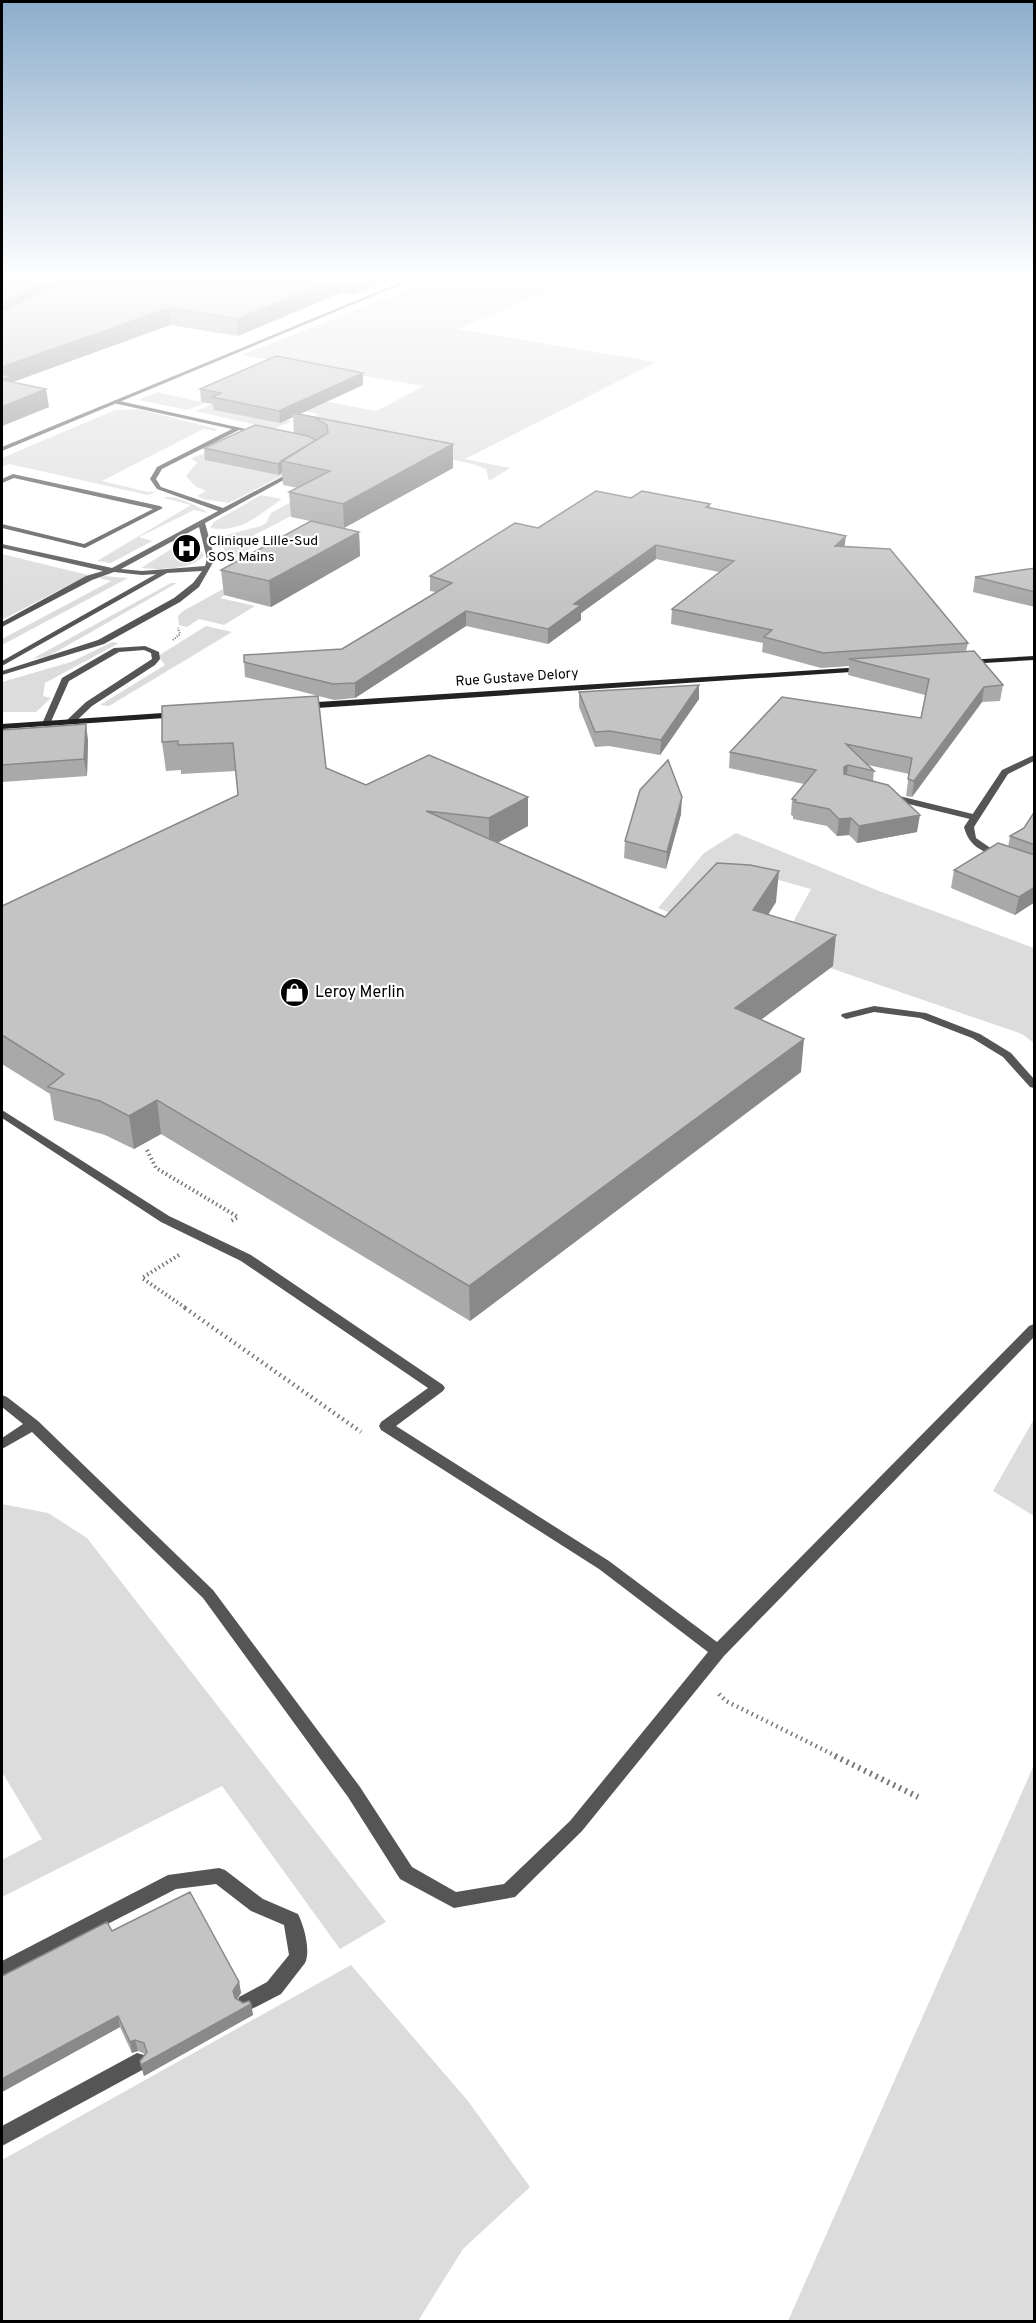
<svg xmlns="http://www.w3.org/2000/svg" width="1036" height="2323" font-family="Overpass,sans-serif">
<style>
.green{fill:#dcdcdc}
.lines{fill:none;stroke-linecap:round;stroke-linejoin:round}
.path-far3{stroke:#777;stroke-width:2;stroke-dasharray:1 1.5;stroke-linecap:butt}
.path-far2{stroke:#777;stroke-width:4;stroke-dasharray:1.5 3;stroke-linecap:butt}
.path-far1{stroke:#777;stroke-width:4.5;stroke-dasharray:1.5 4;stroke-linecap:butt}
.path{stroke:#777;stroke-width:6;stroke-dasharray:2 4.5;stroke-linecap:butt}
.lane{fill:#555;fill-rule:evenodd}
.street{fill:#555;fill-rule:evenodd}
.secondary{fill:#222;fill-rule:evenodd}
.wall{fill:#a9a9a9}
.shaded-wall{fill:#898989}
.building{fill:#c4c4c4;stroke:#898989;stroke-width:1.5}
.labels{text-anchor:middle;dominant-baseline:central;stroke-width:4.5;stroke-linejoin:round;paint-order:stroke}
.far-poi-label{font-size:14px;fill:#000;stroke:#fff;text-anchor:start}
.far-street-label{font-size:14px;fill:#000;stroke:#fff}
.poi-label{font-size:16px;fill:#000;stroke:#fff;text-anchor:start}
</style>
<rect width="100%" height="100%" fill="#fff"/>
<path class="green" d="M482,279h95l-120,50 199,33 -191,97 45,9 -21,13 -3,-12 -13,-5 -120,-24 -41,-22 6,-4 -76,-17 -6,-13 140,27 48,-25 -182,-31 177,-70z
M157,392l48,11 -18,7 -48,-10z
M212,404l10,2 -7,4 25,5 8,-3 44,9 -19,8 -77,-18z
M138,409l79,20 -1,2 -13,-2 -101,52 46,11 9,-1 -9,4 -139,-31 -7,3v-9l113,-48z
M208,452l105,8 -84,43 -26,-4 -6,-3 9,-5 -11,-5 -9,-10 11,-13 -6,-5z
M261,495l21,4c-24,16 -40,34 -72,29l4,-6z
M166,497c12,-1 33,9 42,16l-14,-3 -55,27 13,4 -41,22 -14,-2 94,-56 -27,-7z
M293,501l19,4 -65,34 13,4 -32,17 -8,-21 3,-3 38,-10 5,-3 5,-10z
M192,536l12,19c-10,15 -46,15 -63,13z
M2,554l86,21 -86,45z
M103,576l25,2 -126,67v-6l109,-58 -12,-3z
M171,583h6l-128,73 -17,3z
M234,583h11l-25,15 35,8 -31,19 -25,-6 -12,8 -8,-2 -1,-9 5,-5z
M206,626l26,6 -123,74 -9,-1 65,-40 -7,-9z
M112,642l7,1 -74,40 -2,13 8,2 -15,14h-34v-30l69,-20z
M736,833l143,58 155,57v95l-12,-9 -244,-84 33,-61 -85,-24 -48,51 -20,-8 46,-55z
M1034,1419v97l-41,-25z
M2,1504l46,9 39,25 299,384 -46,27 -118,-163 -220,111v-37l40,-21 -40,-67z
M1034,1765v556h-246z
M351,1965l117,136 62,86 -67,62 -45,72h-416v-161z"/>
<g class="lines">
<path class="path-far3" d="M173,640l7,-6 -2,-6"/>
<path class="path-far2" d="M147,1150l9,18 82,49 -7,4
M179,1255l-37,23 45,31"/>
<path class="path-far1" d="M185,1308l176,124
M719,1694l7,7 112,56"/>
<path class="path" d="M835,1756l83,41"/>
<path class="lane" d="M115,400l149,33 -3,2 -22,-5 -77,39 -6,10 5,8 62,21 72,-38 5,1 -95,52 10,36 -16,28 -19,15 -76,42 -102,31v-4l96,-31 76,-42 19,-15 9,-12 -35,2 -165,93v-5l154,-87 -14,1 -28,-3 -22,8 -90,47v-5l84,-46 17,-5 -101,-23v-4l110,24 106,-57 -61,-22 -7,-10 7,-12 75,-38 -119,-26zM199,527l8,32 -2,7 -63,5 -21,-2z
M13,474l147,32 3,2 -78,40 -83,-20v-4l82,20 69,-35 -139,-31 -12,5v-4z
M145,646l14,6 1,7 -5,6 -63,41 -19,18h-6v-4l19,-18 66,-43 -1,-6 -7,-3 -25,2 -50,29 -19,43 -7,2 -1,-2 20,-46 52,-30z
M891,794l86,21 2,2 -5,3 -86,-21v-4z
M874,1006l52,7 54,21 31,19 23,26v9l-4,-1 -27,-30 -31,-19 -52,-20 -46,-6 -28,7 -5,-3 1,-2z
M2,1110l167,106 82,39 192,130 2,3 -2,3 -47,35 213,135 108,81 312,-316 5,-2v13l-310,319 -142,175 -67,66 -61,11 -54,-29 -52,-82 -145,-199 -171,-166 -30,17v-11l21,-14 -21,-17v-12l5,2 31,24 175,169 147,197 52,80 44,25 48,-8 66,-63 138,-169 -109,-83 -218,-139 -2,-4 2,-4 47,-34 -187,-127 -80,-39 -159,-104z
M219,1868l6,2 38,29 35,15c6,12 13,37 7,49l-24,31 -35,18 -7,-3 -2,-6 2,-6 28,-15 22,-27 -5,-30 -33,-14 -35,-27 -40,5 -174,89v-17l166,-86z
M137,2053l7,2 3,7 -3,7 -142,77v-20z"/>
<path class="street" d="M408,279h24l-23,3 -14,5 -393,164v-4z
M1034,755v6l-26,13 -34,53 2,11 13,9 18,8 -5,3c-19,-6 -33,-11 -38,-31l38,-57z"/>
<path class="secondary" d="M1034,656v4l-67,4 -4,-2 4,-2z
M863,667l4,2 -1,2 -564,38 -4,-3 4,-3z
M177,712l4,3 -1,2 -178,12v-5z"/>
</g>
<path class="wall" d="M2,279h389l-39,16 -12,-2 -102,43 -68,-11 -158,57 37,25 -47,19z
M363,385l-63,29 153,30v24l-109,60 15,4 1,24 -89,51 -47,-12 -3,-25 89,-49 -19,-4 -2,-25 9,-4 -15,-3 -1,-12 -3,2 -74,-15 -1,-12 90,-15 -1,-16 -13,6 -66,-13 -1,-6 -12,-2 -1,-13z
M631,498l79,6v4l135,39 123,96 -2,8 37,34 -3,16 -18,1 -70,95 -6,-1 3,-22 -41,-9 6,6 -1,10 44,51 -60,11 -8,-8 -12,1 -10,-10 -34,-7v-3l-2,-1 1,-16 12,-15 -75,-16 1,-16 191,-34 4,-23 -77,-20 1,-9 -28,2 -59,-16 1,-9 -92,-19 1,-15 47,-37 -63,-13 -75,54v7l-33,24 -82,-18 -111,72 -21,2 -89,-23 -1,-15 98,-13 94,-57 -6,-1v-15l108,-48z
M1035,568v39l-62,-15 2,-15z
M579,692l120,7 -39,56 -51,-9 -14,1 -16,-40z
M162,706l164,62 40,17 162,12v29l-30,17 167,74 111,-15 -8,13 65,51 -72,54 40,52 -331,249 -309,-187 -27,15 -29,-14 -51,-15 -4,-26 -48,-30v-158l236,-111 -2,-24 -55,3v-4l-15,1 -4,-29z
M2,730l86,10 -1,36 -85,6z
M1035,811v91l-20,13 -64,-27 3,-18 54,-23 2,-11 14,-8z
M681,814l-15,55 -42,-11 1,-17z
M112,1931l127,51 2,11 -4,6 6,4 8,1 2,11 -109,61 -4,-15 5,-7 -7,-3 -6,2 -12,-26 -118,65v-116z"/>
<path class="shaded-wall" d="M51,279h26l-75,43v-18z
M336,279h4v14l-102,43 -1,-17z
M351,279h40l-39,16z
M169,308l1,17 -168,61v-19z
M363,373v12l-63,29 -7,-1v4l-13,6 -1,-12z
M46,389l3,18 -47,19v-19z
M453,444v24l-109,60 -1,-24z
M282,462v11l-3,2 -1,-11z
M359,532l1,24 -89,51 -2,-26z
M846,536l-2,14 -9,-4z
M656,545v14l-75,54v7l-33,24v-15l26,-25z
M466,611v15l-111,72v-15z
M699,685v14l-39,56 1,-15z
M984,687l-2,15 -70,95 2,-16z
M86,724l2,16 -1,36 -3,-17z
M848,765l-2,17 -4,2 2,-17z
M528,797v29l-39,21v-29z
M682,797l-1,17 -15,55 1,-17z
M920,815l-3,17 -60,11 2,-17z
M851,818l-2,17 -12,1 2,-17z
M779,871l-3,31 -25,39 2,-31z
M1035,887v15l-20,13 4,-18z
M836,935l-3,31 -101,75 3,-33z
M804,1039l-3,33 -331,249 -1,-35z
M157,1100l4,34 -27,15 -5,-33z
M239,1982l2,11 -6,9 -2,-11z
M251,2004l2,11 -109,61 -3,-11z
M118,2016l2,11 -118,65v-13z
M135,2040l3,11 -6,2 -2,-11z"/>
<path class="building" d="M2,279h49l-49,25z
M67,279h269l-99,40 -68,-11 -167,59v-56z
M276,356l87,17 -84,38 -67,-14 9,-4 -21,-4z
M2,374l9,2 -9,4 44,9 -44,18z
M293,413l160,31 -110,60 -54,-12 41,-21 -49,-10 47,-28 -1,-8 -13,-8z
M255,425l53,11 8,4 -38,24 -74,-16z
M596,491l35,7 11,-7 68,13 -4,3 140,29 -11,10 55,3 78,94 -145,10 -59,-16 8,-7 -100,-21 62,-48 -78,-16 -82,59 7,1 -33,24 -82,-18 -111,72 -22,1 -89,-22v-7l98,-6 110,-66 -22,-7 85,-53 23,5z
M311,521l48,11 -90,49 -48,-11z
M1035,568v24l-60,-15z
M974,651l29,34 -19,2 -70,94 -6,-2 4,-21 -66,-14 28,27 -26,-6 -4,2v7l44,11 32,30 -61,11 -8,-8 -12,1 -10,-10 -34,-7 1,-2 -4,-1 24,-29 -86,-18 52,-55 139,21 8,-39 -80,-20z
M699,685l-38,55 -51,-9 -15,1 -16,-40z
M318,696l8,72 40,17 63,-30 99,42 -39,21 -63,-7 239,106 52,-54 33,2 29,6 -26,39 83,25 -101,73 69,31 -335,247 -312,-186 -28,16 -29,-15 -52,-14 16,-13 -62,-39v-129l236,-111 -5,-52 -55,2v-4l-16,1v-36z
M86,724l-2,35 -82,6v-35z
M668,760l14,37 -15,55 -42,-11 15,-51z
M1035,811v34l-25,-9 14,-8z
M998,843l37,12v32l-16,10 -65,-27z
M190,1892l49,90 -6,9 2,7 8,5 6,-2 2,3 -110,61 -1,-4 7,-9 -3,-9 -9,-3 -5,2 -12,-26 -116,63v-103l105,-54 5,9z"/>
<linearGradient id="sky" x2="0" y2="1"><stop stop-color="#8cadcc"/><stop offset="0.46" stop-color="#fff"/><stop offset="1" stop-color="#fff" stop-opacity="0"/></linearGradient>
<rect width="1036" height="604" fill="url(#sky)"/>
<defs>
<symbol id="hospital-disc" viewBox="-11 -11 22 22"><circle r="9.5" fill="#000" stroke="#fff"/><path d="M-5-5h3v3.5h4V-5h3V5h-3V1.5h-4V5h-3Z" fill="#fff"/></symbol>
<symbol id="shop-disc" viewBox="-11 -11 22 22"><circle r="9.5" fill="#000" stroke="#fff"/><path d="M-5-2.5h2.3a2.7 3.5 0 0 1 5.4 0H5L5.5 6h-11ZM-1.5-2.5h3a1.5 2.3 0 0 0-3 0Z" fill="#fff"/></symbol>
</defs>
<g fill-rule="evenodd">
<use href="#hospital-disc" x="170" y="532" width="33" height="33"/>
<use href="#shop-disc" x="278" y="976" width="33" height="33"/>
</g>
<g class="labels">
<g class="far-poi-label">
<text x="208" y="541">Clinique Lille-Sud<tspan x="208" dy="16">SOS Mains</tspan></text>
</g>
<g class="far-street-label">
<text transform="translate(517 678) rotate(-4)">Rue Gustave Delory</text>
</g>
<g class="poi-label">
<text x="315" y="993">Leroy Merlin</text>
</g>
</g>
<rect width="1036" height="2323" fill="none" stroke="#000000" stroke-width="6"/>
</svg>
